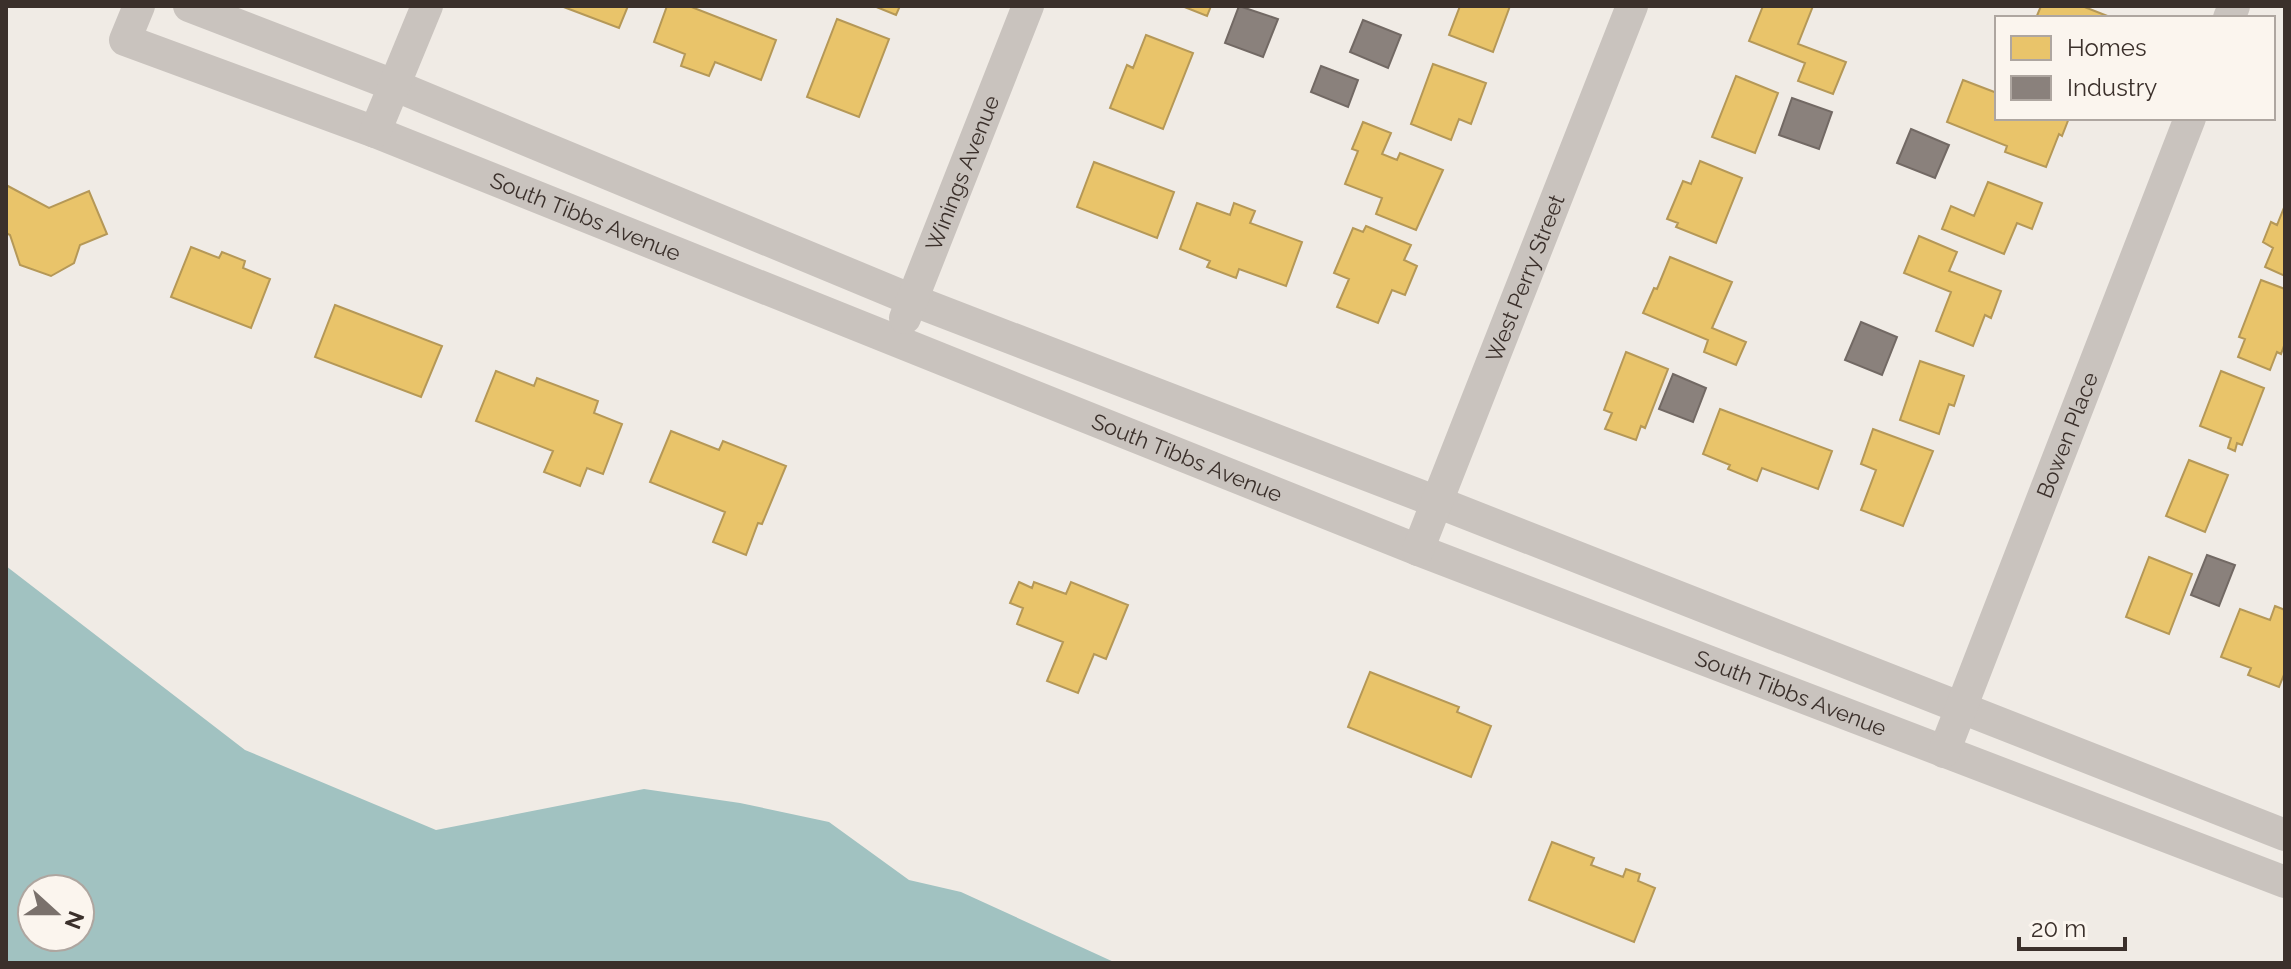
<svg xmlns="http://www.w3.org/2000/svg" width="2291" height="969" font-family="Raleway,sans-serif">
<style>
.water{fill:#a1c2c1;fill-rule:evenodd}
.homes{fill:#e9c46a;stroke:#b59857;stroke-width:2}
.industry{fill:#8a817c;stroke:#726964;stroke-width:2}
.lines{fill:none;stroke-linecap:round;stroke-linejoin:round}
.minor{stroke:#c9c3be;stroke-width:32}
.labels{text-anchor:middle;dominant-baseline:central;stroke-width:8;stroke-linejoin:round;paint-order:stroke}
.street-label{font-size:22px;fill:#3b302b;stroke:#fbf5ee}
</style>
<rect width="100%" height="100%" fill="#f0ebe5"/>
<path class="water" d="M6,566l239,184 191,80 208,-41 96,14 89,19 80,58 52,12 155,71h-1110zM32,889h48v48h-48z"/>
<path class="homes" d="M561,6h67l-9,22z
M667,6h22l87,34 -15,40 -46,-18 -6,14 -28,-10 4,-12 -31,-12z
M874,6h26l-4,9z
M1182,6h29l-4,10z
M1460,6h50l-17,46 -44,-17z
M1763,6h50l-15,38 48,18 -13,32 -35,-13 7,-18 -56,-22z
M2041,6h41l28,11 -74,1z
M837,19l52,20 -30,78 -52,-20z
M1146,35l47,18 -30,76 -53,-21 17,-43 6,3z
M1433,64l53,19 -15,41 -12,-5 -8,21 -40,-16z
M1736,76l42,17 -23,60 -43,-16z
M1963,80l34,13v25h72l-7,18 -3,-2 -13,33 -41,-15 2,-6 -60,-24z
M1363,122l28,11 -9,21 15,6 3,-7 43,17 -27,60 -40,-16 6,-16 -37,-14 13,-33 -6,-2z
M1700,161l42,17 -26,65 -40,-16 2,-4 -11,-4 16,-38 8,3z
M1094,162l80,30 -17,46 -80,-31z
M1988,182l54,21 -10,26 -15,-6 -13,31 -62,-25 9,-23 23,10z
M6,185l43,23 40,-17 18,43 -27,11 -6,18 -23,13 -31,-11 -10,-30 -4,-2z
M1197,203l33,12 4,-12 21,8 -5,12 52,19 -16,44 -47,-17 -3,9 -29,-11 3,-6 -30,-12z
M2285,205v71l-20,-9 8,-19 -10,-6 8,-20 6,3z
M1366,226l45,19 -7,15 13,6 -12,29 -13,-5 -14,33 -41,-16 12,-28 -15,-6 19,-45 10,4z
M1919,236l38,16 -8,19 52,20 -10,27 -6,-3 -12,31 -37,-15 15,-39 -47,-19z
M191,247l28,11 3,-6 23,9 -2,7 27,11 -19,49 -80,-31z
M1670,257l62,25 -20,46 34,14 -10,23 -32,-13 4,-12 -65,-27 11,-25 3,1z
M2261,280l24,9v54l-4,11 -4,-2 -7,18 -32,-13 7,-18 -6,-2z
M335,305l107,41 -21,51 -106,-40z
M1626,352l42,17 -23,59 -4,-2 -5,14 -31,-11 7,-16 -8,-3z
M1920,361l44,15 -10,30 -5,-2 -10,30 -39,-14z
M496,371l38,15 3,-8 61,23 -4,12 28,11 -19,50 -16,-6 -7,18 -36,-14 9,-21 -77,-30z
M2221,371l43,17 -22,57 -5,-2 -2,8 -7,-3 3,-10 -31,-12z
M1720,409l112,42 -14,38 -56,-21 -5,13 -29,-12 2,-4 -27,-11z
M1873,429l60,22 -30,75 -42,-16 15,-40 -15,-6z
M671,431l48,19 4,-9 63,25 -24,58 -4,-1 -12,32 -33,-13 12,-30 -75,-30z
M2189,460l39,15 -23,57 -39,-16z
M2149,557l43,17 -23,60 -43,-17z
M1019,582l13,6 2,-6 32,12 5,-12 57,23 -22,54 -12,-5 -16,39 -31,-12 16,-39 -46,-18 6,-16 -13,-5z
M2275,606l10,4v62l-6,15 -31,-12 3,-7 -30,-11 19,-48 30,11z
M1370,672l89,35 -2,5 34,14 -20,51 -123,-50z
M1552,842l42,16 -3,7 32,12 3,-8 14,5 -2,7 17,7 -21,54 -105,-42z"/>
<path class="industry" d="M1239,6l39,13 -15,38 -38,-14z
M1363,20l38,15 -13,33 -38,-16z
M1321,66l37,14 -10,27 -37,-15z
M1792,98l40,14 -13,37 -40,-14z
M1911,129l38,16 -14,33 -38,-15z
M1861,322l36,15 -15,38 -37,-15z
M1673,374l33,14 -13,34 -34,-13z
M2207,555l28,10 -16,41 -28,-11z"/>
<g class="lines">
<g class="minor">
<path id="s1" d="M139,6l-14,34 250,92 1043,418 867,332"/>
<path d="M189,6l207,80 516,214 525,202 848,333"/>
<path d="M2229,18l5,-12"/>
<path d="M375,132l52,-126"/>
<path id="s2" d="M905,318l123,-312"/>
<path id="s3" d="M1418,550l214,-544"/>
<path id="s4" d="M1944,752l246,-634"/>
</g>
</g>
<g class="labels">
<g class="street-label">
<text stroke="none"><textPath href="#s2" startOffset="156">Winings Avenue</textPath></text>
<text stroke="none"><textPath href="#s1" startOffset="530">South Tibbs Avenue</textPath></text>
<text stroke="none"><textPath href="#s3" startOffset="292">West Perry Street</textPath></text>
<text stroke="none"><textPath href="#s4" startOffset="340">Bowen Place</textPath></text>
<text stroke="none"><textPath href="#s1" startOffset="1178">South Tibbs Avenue</textPath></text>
<text stroke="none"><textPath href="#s1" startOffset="1826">South Tibbs Avenue</textPath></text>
</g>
</g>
<rect width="2291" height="969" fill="none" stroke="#3b302b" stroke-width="16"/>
<rect x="1995" y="16" width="280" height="104" fill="#fbf5ee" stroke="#aea6a0" stroke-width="2"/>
<rect x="2011" y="36" width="40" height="24" fill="#e9c46a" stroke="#aea6a0" stroke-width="2"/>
<text x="2067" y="56" font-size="24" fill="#3b302b">Homes</text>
<rect x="2011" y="76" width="40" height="24" fill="#8a817c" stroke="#aea6a0" stroke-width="2"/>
<text x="2067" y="96" font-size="24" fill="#3b302b">Industry</text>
<g transform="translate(56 913) rotate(111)"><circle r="38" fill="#fbf5ee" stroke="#aea6a0" stroke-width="2"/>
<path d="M0-6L14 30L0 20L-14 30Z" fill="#7a716c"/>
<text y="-12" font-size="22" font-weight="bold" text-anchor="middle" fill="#3b302b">N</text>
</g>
<path d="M2019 937v12h106v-12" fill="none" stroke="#3b302b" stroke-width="4"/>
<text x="2031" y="937" font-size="24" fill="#3b302b" stroke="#fbf5ee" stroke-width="6" paint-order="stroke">20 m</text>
</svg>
